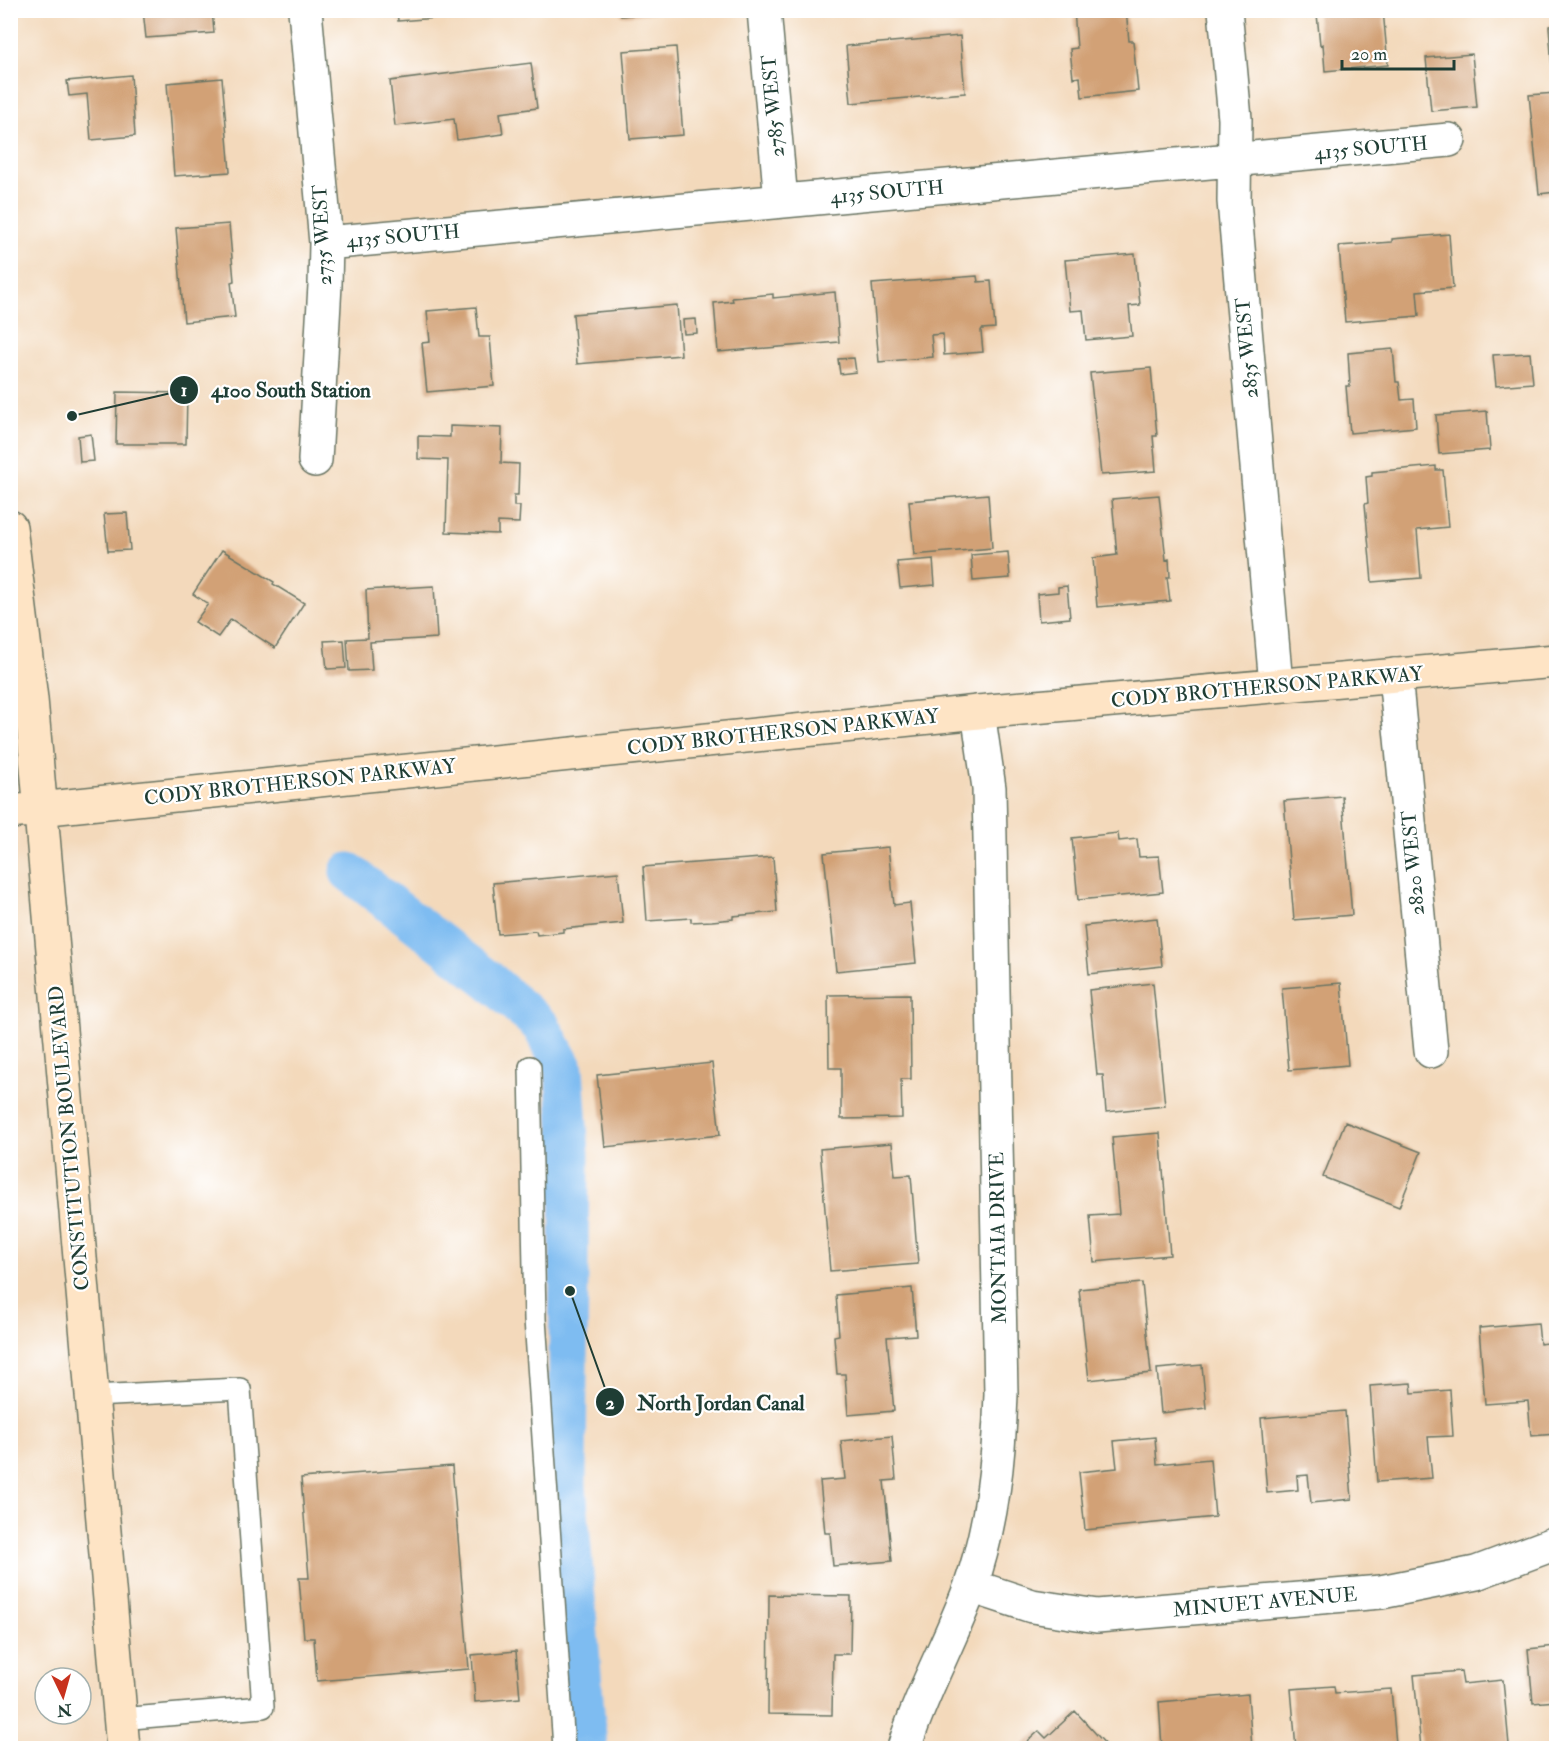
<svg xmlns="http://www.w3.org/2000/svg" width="1567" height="1759" font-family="'IM FELL Double Pica',serif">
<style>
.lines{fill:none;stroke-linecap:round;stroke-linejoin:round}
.canal{stroke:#7ebcf1;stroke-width:39}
.building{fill:#d2a176}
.lane-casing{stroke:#697463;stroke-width:24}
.street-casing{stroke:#697463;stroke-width:36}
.secondary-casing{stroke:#697463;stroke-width:36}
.lane{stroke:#fff;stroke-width:21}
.street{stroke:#fff;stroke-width:33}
.secondary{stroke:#fee4c5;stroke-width:33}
.labels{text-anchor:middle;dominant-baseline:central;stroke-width:4.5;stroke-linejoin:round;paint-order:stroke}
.street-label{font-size:20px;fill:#1f3d34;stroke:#fff}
.leader{fill:none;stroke:#1f3d34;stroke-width:2}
.callout-dot{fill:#1f3d34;stroke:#fff;stroke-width:2}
.mark-label{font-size:18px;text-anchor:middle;font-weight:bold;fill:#fff}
.callout-label{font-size:21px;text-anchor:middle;font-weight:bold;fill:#1f3d34;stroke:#fff;stroke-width:4.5;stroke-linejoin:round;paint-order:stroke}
</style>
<rect width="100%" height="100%" fill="#fff"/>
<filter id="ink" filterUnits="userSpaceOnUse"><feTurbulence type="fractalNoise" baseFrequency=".0167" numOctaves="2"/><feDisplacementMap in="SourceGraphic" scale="12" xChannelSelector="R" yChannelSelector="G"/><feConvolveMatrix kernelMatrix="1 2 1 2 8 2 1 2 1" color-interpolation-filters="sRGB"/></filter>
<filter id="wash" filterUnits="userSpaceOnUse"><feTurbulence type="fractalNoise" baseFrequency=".008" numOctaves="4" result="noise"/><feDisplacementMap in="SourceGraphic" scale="24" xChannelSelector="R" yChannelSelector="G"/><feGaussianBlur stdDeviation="1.35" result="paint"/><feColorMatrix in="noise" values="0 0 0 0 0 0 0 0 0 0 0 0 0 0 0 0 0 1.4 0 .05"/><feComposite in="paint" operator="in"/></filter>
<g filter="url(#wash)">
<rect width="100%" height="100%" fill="#f3d9bb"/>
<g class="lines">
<path class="canal" d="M349,872l140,108 52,46 23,43 6,85 -3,332 21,262"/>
</g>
<g id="blocks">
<path class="building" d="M143,10h69l2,23 -68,5z
M397,10h52l1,7 -52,4z
M620,10h42v2l-41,4z
M1074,10h52l3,31h4l5,50 -56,6 -2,-20 -7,1 -3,-29 7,-1z
M1320,10h63l5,55 -63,6 -2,-27 -3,1 -3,-31h3z
M1553,10h3v57l-4,1 -3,-42 5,-1z
M960,36l5,57 -114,10 -5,-57z
M676,47l7,88 -53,4 -7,-88z
M1472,54l5,53 -46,4 -5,-53z
M531,63l6,45 -37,5 3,21 -46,6 -3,-21 -59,7 -5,-45z
M131,75l4,61 -44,4 -4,-46 -18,2 -2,-15z
M222,78l8,94 -56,4 -7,-93z
M1556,93v99l-17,2 -10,-99z
M229,224l5,57 -3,1 4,35 -51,5 -8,-94z
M1449,234l4,54 -36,3 2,25 -74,6 -6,-76 53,-4v-3z
M1135,254l5,51 -11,1 3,30 -46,4 -3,-30 -13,1 -5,-51z
M977,276l1,6 13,-1 4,47 -13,1 -1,2 2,21 -39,3 -1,-21 -12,1 2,22 -54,5 -7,-78z
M835,292l4,50 -121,10 -4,-49 19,-2 -1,-3 41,-4v4z
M677,305l4,50 -104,9 -4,-50z
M476,307l3,30h11l4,49 -67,6 -5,-49 8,-1 -3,-31z
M696,319l1,14 -13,1 -1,-14z
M1393,349l3,33h3l2,18 13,-1 2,28 -66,6 -4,-47h4l-2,-33z
M1530,353l3,30 -37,3 -3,-31z
M854,358l2,14 -16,2 -2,-15z
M1151,368l6,68h-4l3,35 -55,4 -11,-102z
M117,392l70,1 -1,51h-70z
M1487,411l3,39 -51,4 -3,-39z
M450,426l52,2 -1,35 18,1 -1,31h-4v11h6l-1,17 -21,-1v12l-52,-2 2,-72 -30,-1v-23l32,1z
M91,434l3,27 -14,1 -2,-26z
M1436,466v4h7l5,57 -31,3 4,48 -49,4 -7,-78 3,-1 -2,-26 6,-1v-4z
M988,494l4,54 -78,7 -5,-54z
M1159,495l7,65 3,-1 1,18h-3l3,24 -73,6 -4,-49 24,-3 -5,-56z
M127,513l3,37 -22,1 -4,-37z
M222,550l52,32 -1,2 31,19 -29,45 -44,-29 -13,18 -23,-15 13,-18 -15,-10z
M1008,552l2,26 -37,3 -2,-26z
M933,559l2,26 -35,3 -3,-26z
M434,586l3,52 -67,4 2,28 -23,1 -2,-32 21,-1 -2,-48z
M1067,586l3,32 -31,3 -2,-27 21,-2v-5z
M344,640l2,28 -19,1 -3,-28z
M1342,796l10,119 -58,5 -10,-119z
M1118,833l1,8 18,-2 2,18 20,-1 4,36 -85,8 -6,-62z
M888,847l6,58 16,-2 6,60 -80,8 -12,-118z
M773,857l4,55 -44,4v3l-21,2 -21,1v-4l-44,3 -4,-54z
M618,872l5,51 -60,6v3l-26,3 -1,-4 -38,3 -5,-51z
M1157,918l5,48 -73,8 -5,-48z
M1153,983l12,123 -59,6 -3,-37h-6l-8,-85z
M1341,983l7,82 -59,5 -7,-82z
M910,994l1,85h-10l1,39 -61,1v-51h-12l-1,-73z
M712,1063l8,72 -115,12 -8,-72z
M1345,1122l76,30 -22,55 -76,-30z
M1160,1133l10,122 -76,7 -4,-46 29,-2 -7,-77z
M892,1143l3,33 16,-1 7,89 -88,7 -10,-122z
M1142,1283l9,90 -62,7 -10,-91z
M912,1288l4,47 -29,2 7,74 -46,4 -3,-41h-8l-3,-38 5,-1 -3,-40z
M1538,1323l2,21 16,-2v92l-25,2 -3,-35 -43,3 -6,-76z
M1202,1365l4,43 -45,5 -4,-44z
M1411,1383l1,10 38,-3 3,46 -25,1 4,41 -55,4 -7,-96z
M1345,1411l7,88 -41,4 -3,-28 -11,1 1,14 -31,3 -6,-75z
M892,1436l4,44 -12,1 8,80 -59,5 -3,-33h-5l-5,-52 25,-2 -4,-38z
M1155,1437l2,27 53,-5 5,58 -130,13 -6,-58 38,-4 -3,-27z
M452,1466l17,203 -152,12 -3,-43h-10l-5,-60h10l-8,-100z
M769,1595l82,1 -1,58h-17l-1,61 -64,-1z
M1556,1646v55l-23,2 -5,-54z
M516,1651l4,47 -45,4 -3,-47z
M1461,1671l2,13 40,-4 6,65 -37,3h-51l-7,-73z
M1334,1686l1,7 56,-4 5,55 -54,4h-46l-5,-59z
M1248,1694l4,54h-90l-3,-46z
M1075,1711l34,37h-89l19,-17 7,7z"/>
</g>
</g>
<g filter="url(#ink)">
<use href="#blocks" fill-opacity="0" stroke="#697463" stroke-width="1.5"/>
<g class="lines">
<defs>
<path id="lane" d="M530,1067l5,252 29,429
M92,1396l148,-7 23,318 -143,12"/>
<path id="street" d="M305,10l21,233 -1,42 -10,175
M764,10l17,191
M1225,10l10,109 -1,82 42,484
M326,243l1123,-103
M1395,675l36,376
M971,1586l61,20 65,10 284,-24 95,-19 80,-30
M904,1748c17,-55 46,-106 66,-160 22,-63 29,-128 31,-194l-12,-606 -11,-76"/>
<path id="secondary" d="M10,527l21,172 92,1049
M10,812l968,-100 578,-51"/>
</defs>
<use href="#lane" class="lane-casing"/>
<use href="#street" class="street-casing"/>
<use href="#secondary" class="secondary-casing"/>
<use href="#lane" class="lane"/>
<use href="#street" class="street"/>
<use href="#secondary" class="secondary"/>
</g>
</g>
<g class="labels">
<g class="street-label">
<text transform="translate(773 106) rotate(-95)">2785 WEST</text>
<text transform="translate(1371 148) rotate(-5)">4135 SOUTH</text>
<text transform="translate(887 192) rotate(-5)">4135 SOUTH</text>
<text transform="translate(322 235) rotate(-93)">2735 WEST</text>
<text transform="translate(403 236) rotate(-5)">4135 SOUTH</text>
<text transform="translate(1247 348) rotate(-95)">2835 WEST</text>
<text transform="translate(1267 687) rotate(-5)">CODY BROTHERSON PARKWAY</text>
<text transform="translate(783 732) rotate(-6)">CODY BROTHERSON PARKWAY</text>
<text transform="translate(300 782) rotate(-6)">CODY BROTHERSON PARKWAY</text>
<text transform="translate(1413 863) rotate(-95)">2820 WEST</text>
<text transform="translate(69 1138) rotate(-95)">CONSTITUTION BOULEVARD</text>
<text transform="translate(998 1238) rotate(-91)">MONTAIA DRIVE</text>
<text transform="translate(1265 1602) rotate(-5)">MINUET AVENUE</text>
</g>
</g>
<path class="leader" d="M72 416L184 390M570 1291L610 1402"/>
<g class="callout-dot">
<circle cx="72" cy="416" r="6"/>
<circle cx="570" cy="1291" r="6"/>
<circle cx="184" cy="390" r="15"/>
<circle cx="610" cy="1402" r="15"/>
</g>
<g class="mark-label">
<text x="184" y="396">1</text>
<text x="610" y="1409">2</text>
</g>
<g class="callout-label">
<text x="291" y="397">4100 South Station</text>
<text x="721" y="1410">North Jordan Canal</text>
</g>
<rect width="1567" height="1759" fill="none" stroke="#fff" stroke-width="36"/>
<g transform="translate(63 1696) rotate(175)"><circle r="28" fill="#ffffff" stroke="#a5b1ae" stroke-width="1.5"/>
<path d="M0-4.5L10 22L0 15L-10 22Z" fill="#c8321e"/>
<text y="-9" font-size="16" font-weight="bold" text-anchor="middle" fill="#1f3d34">N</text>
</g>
<path d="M1342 60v9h112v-9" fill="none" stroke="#1f3d34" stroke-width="3"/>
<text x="1351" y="60" font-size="18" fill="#1f3d34" stroke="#ffffff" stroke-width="4.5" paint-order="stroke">20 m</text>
</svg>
